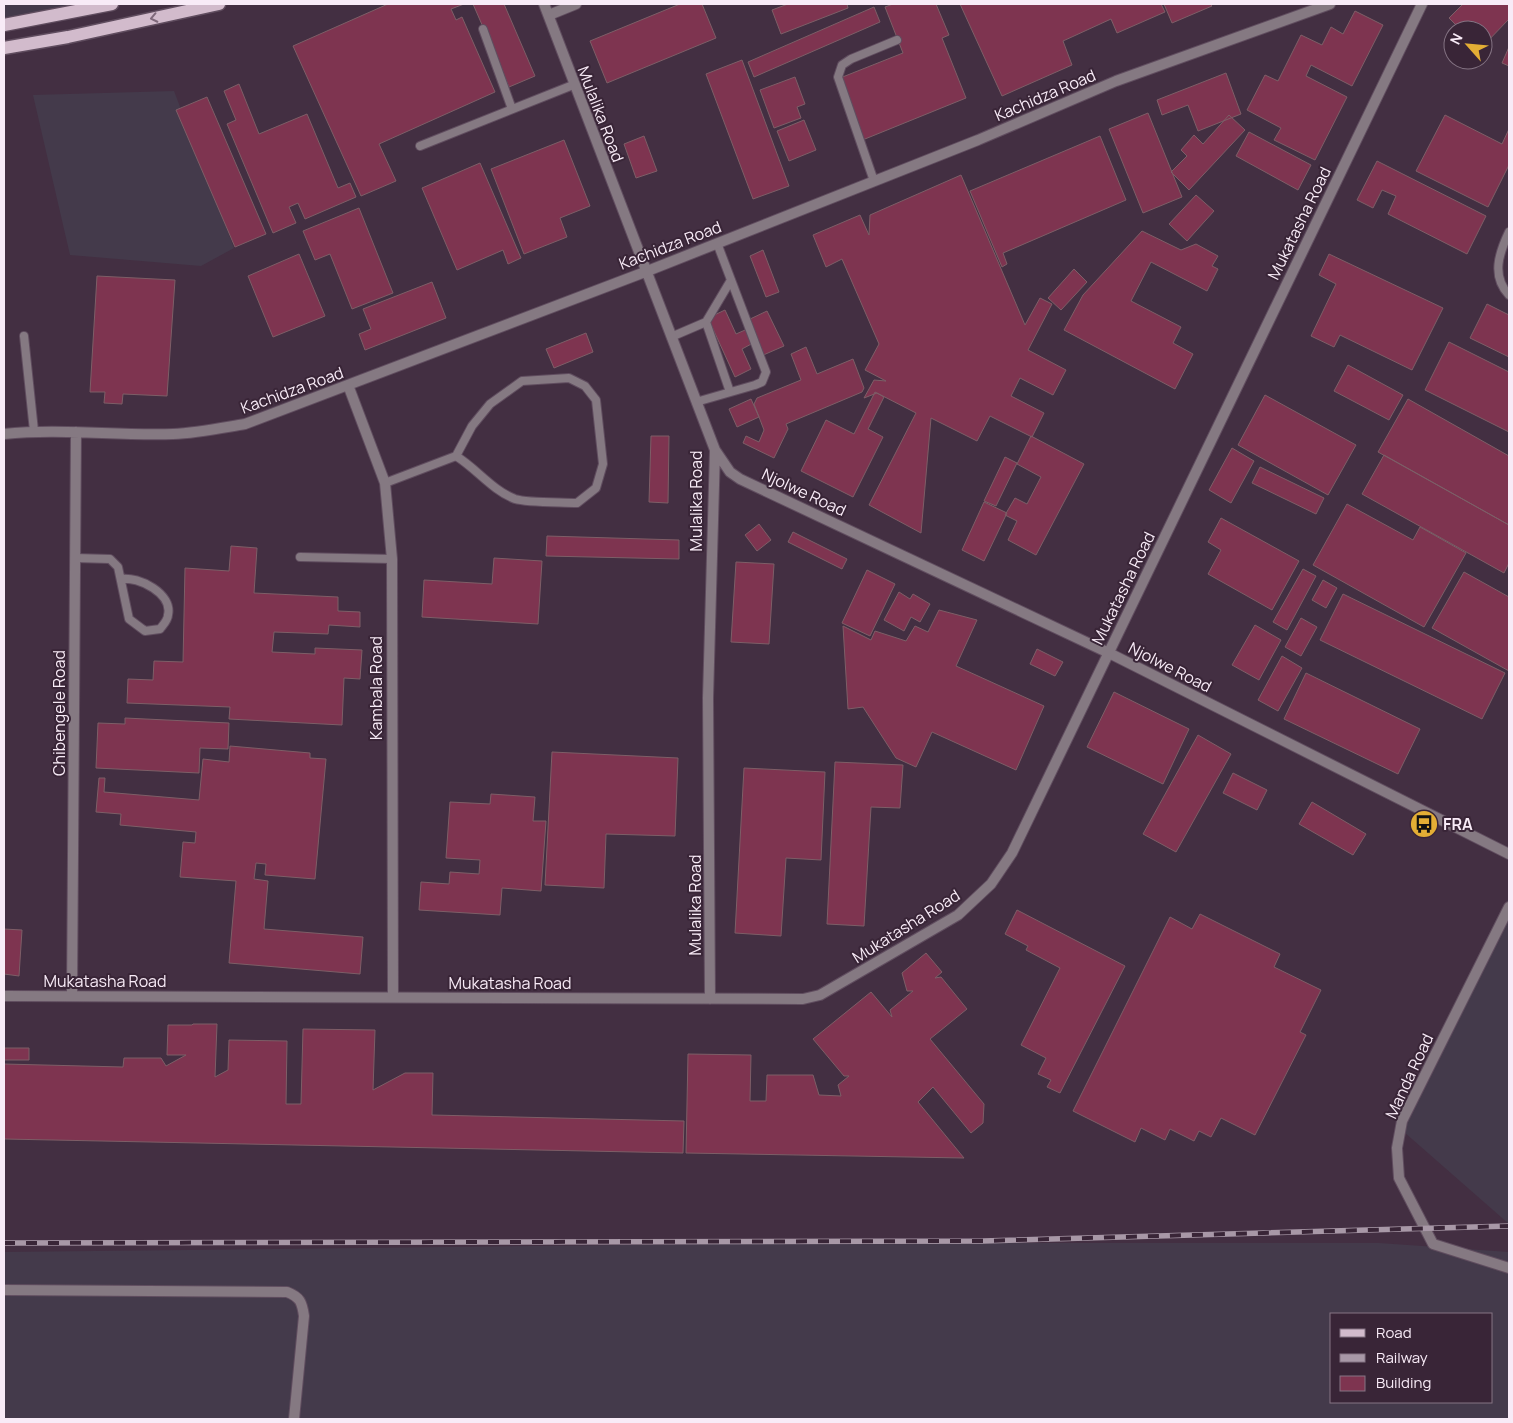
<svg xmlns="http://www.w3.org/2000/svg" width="1513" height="1423" font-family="Manrope,sans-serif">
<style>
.industrial{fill:#443a4b;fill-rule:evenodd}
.building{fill:#7e3450;stroke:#7d5e67}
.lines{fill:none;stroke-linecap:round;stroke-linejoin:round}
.service-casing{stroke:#604d5f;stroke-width:10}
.minor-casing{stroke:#604d5f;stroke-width:12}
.primary-casing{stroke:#604d5f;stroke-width:15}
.service{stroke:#857982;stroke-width:8}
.minor{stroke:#857982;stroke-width:10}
.primary{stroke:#d2bbcc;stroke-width:12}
.rail-casing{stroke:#a898a7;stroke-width:5.5}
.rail{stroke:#392537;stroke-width:4;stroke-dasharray:11;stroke-linecap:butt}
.oneway{stroke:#7e687a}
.labels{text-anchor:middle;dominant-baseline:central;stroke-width:4;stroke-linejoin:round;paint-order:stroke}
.street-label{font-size:16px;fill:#f8ebf7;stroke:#392537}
.poi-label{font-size:16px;font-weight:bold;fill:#f8ebf7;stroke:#392537;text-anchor:start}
</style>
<rect width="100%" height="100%" fill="#432f42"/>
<path class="industrial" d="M4,4h87l-87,20z
M174,91l60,157 -33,18 -131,-11 -37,-160z
M1509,897v327l-113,-99z
M801,1243h578l130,9v167h-1505v-167zM1332,1314h160v88h-160z"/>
<path class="building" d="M388,4h76l-13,5 5,11 6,-3 33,75 -116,52 17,37 -35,15 -68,-150z
M473,4h31l31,72 -26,11z
M680,4h22l14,34 -109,45 -17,-42z
M788,4h59l1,4 -67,26 -9,-24z
M893,4h43l13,31 -7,3 24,60 -106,43 -25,-61 68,-27 -18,-46z
M960,4h201l4,8 -48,21 -6,-14 -48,22 9,24 -70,31z
M1164,4h46l2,2 -40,17z
M1463,4h46v15l-26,27v-16h-22l-12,-12z
M874,7l6,15 -126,55 -6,-15z
M1355,11l28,14 -31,61 -41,-21 -5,11 41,21 -32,63 -41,-20 7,-12 -34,-18 18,-35 13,6 23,-46 21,10 9,-18 12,7z
M1509,47v19l-7,-3z
M742,60l47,126 -36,13 -47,-125z
M1226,73l15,41 -43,17 -10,-26 -26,10 -5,-15z
M795,77l10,27 -8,3 4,11 -27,10 -14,-38z
M239,84l20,50 48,-20 31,74 12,-5 6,14 -51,22 -7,-16 -9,4 7,16 -23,10 -46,-109 9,-4 -12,-29z
M207,97l59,137 -31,13 -59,-137z
M1148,113l34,84 -39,16 -34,-84z
M1229,115l16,15 -56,60 -18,-18 16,-16 -6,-6 13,-15 9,9z
M1445,115l57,29 7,-15v36l-21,42 -72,-36z
M804,120l12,30 -27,11 -12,-30z
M1249,132l62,33 -13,25 -62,-34z
M644,136l13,35 -21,7 -12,-34z
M1100,136l26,64 -123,53 4,11 -5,3 -32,-76z
M564,140l26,66 -30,12 7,19 -43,17 -33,-85z
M1377,161l109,55 -19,38 -79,-40 8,-18 -14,-6 -9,18 -16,-8z
M480,163l41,95 -13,6 -5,-14 -46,20 -35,-82z
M961,175l64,150 15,-27 12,6 -24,46 38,20 -13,25 -33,-17 -9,18 33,17 -12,24 -42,-21 -13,25 -46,-23 -10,115 -52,-28 47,-92 -39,-20 -13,5 10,-18 12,1 -21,-11 14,-26 -37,-85 -16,8 -13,-32 47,-20 9,20 1,-20z
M1196,195l18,16 -27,30 -18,-17z
M359,208l34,85 -41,16 -22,-55 -15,6 -12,-29z
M1142,231l39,19 15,-6 22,12 -6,10 6,3 -11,22 -56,-29 -20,39 50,26 -8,16 20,11 -18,35 -111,-59 19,-35z
M763,250l16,42 -13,5 -16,-41z
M299,254l26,62 -52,21 -25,-61z
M1329,254l114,54 -31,62 -72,-35 -6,12 -23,-11 25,-52 -17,-9z
M1074,269l13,13 -26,28 -13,-12z
M97,276l78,4 -8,116 -44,-2 -1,10 -18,-1 1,-11h-15z
M432,282l14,36 -81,32 -6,-16 12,-5 -8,-20z
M1487,304l22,11v42l-39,-19z
M725,310l11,24 16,-7 -4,-7 19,-9 17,35 -23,10 -6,-14 -13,7 9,20 -16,8 -27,-59z
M586,333l7,19 -39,16 -8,-19z
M1449,342l60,30v60l-84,-42z
M806,347l11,27 36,-15 11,29 -2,4 -76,32 2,5 -14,29 -31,-15 3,-7 13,6 5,-12 -10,-26 3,-6 44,-18 -10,-26z
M1348,365l55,30 -14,25 -55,-29z
M875,392l9,5 -16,32 15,8 -30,60 -52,-26 25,-51 28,14z
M1265,395l91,50 -28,50 -90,-50z
M751,399l8,18 -22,10 -8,-18z
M1408,399l101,57v69l-131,-73z
M651,436h18l-1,67 -19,-1z
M1031,436l53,28 -48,91 -28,-15 9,-19 -12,-6 10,-17 12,6 14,-27 -24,-13z
M1232,448l22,13 -23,42 -22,-13z
M1384,455l125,70v38l-5,10 -142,-79z
M1005,457l12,6 -21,43 -12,-5z
M1260,467l64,31 -8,16 -64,-31z
M984,502l23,11 -23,48 -22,-11z
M1347,504l66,36 7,-13 46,26 -42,74 -111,-62z
M1221,518l78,43 -27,49 -64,-36 13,-24 -13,-8z
M759,524l12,16 -14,11 -12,-16z
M793,532l54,27 -5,10 -54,-27z
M547,536l132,4v19l-133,-3z
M231,546l26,2 -3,45 84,4v14l22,1v15l-31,-2 -1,9 -54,-2 -2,20 43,2v-6l47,2 -2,29 -16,-1 -2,47 -113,-6 1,-12 -103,-4 1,-24 25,1 1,-19 29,1 2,-94 44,3z
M494,558l48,3 -4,63 -116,-7 2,-37 68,4z
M736,562l38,2 -5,80 -38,-2z
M1303,569l13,7 -29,54 -14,-8z
M867,570l28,14 -25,52 -28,-13z
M1464,572l45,25v74l-77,-43z
M1323,580l14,8 -11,20 -14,-8z
M899,592l11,7 3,-5 17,10 -10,18 -9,-5 -7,14 -20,-11z
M1343,594l162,79 -23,46 -162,-79z
M939,610l38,10 -21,46 88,40 -28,64 -84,-38 -16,35 -20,-9 -33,-51 -15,2 -5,-83 28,14 4,-9 31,10 9,-15 13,6z
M1301,618l16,9 -16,29 -16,-9z
M1255,625l26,15 -22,40 -27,-15z
M1037,649l26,13 -8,14 -25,-12z
M1282,656l20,12 -24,43 -20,-11z
M1306,673l114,56 -22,45 -114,-55z
M1114,692l75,37 -26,55 -76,-37z
M125,718l104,5 -1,26 -28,-1 -1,25 -103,-5 2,-45 27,1z
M1198,735l33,19 -55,98 -33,-18z
M230,746l80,7v5l16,1 -11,120 -50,-4 1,-11 -10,-1 -2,16 14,2 -4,48 99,8 -3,37 -131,-11 7,-82 -56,-4 3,-35 12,1 1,-11 -76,-7 1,-11 -25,-2 3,-34h6l-1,14 95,8 4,-41 26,3z
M552,752l126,6 -3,78 -69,-2 -2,54 -59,-3z
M835,762l68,3 -3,43 -29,-1 -7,119 -37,-2z
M744,768l81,4 -4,88 -35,-2 -5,78 -46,-3z
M1233,773l34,17 -10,20 -34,-17z
M491,794l44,3 -2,24h13l-5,70 -39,-3 -2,27 -81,-5 2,-28 28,2 1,-12 29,2 1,-14 -34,-2 4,-56 40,2z
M1312,802l54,32 -13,21 -54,-31z
M1017,910l108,56 -65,127 -13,-6 4,-7 -13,-6 8,-16 -25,-13 39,-77 -34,-18 2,-4 -23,-12z
M1200,914l80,40 -6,13 47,23 -21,42 6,3 -51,100 -34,-17 -10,19 -12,-6 -5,10 -24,-12 -5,11 -24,-12 -6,14 -62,-31 97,-194 22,12z
M4,929l18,1 -3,46 -15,-2z
M926,953l16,19 -7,6 6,-1 26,32 -37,30 54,65 -1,19 -12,10 -38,-46 -15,15 46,56 -278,-5 2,-99 63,1 -1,46h16l1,-26h46l6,20 22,1 -3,-11 11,-9h-5l-31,-37 58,-47 21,25 -2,-7 23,-19h-6l-5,-18z
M193,1024h24l-2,53 13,-7 1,-30 58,1 -1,63h15l2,-75 72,1 -2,60 32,-17h28l-1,42 252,6 -1,32 -679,-14v-75l119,3 1,-9h37l5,8 20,-11h-19l1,-30h24z
M4,1048h25v12h-25z"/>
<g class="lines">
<defs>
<path id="service" d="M483,29l29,80
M420,146l153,-61
M874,181l-36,-104 4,-12 9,-6 46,-19
M1509,232c-10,21 -18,44 0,63
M706,322l24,70
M24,336l10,95
M671,337l35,-15 25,-42
M696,402l59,-17 7,-3 4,-10 -49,-129
M385,483l71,-27c21,13 36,34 59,43 13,4 47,3 62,4l19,-15 7,-24 -7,-64 -11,-14 -16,-8 -47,3 -32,23 -18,22 -16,30
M300,557l92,2
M75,558l35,1 8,8 11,52 16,12 15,-2c3,-4 8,-9 8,-14 5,-21 -29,-39 -47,-36"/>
<path id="minor" d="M544,4l171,446 -7,248 2,301
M549,15l27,-11
M348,385l37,98 7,76 1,438
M4,434c56,-6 112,2 169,0 24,-1 48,-6 72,-10l400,-152 333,-132 138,-59 214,-77
M715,450l15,22 10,7 369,174 400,201
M1509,907l-107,214 -5,27 2,30 34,66 76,24
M72,995l4,-563
M4,996l799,3 17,-4 138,-80 33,-31 21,-31 410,-849
M4,1290l283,2c13,5 15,10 17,24l-10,103"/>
<path id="primary" d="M4,25l108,-21
M4,48l64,-11 151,-33"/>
</defs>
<use href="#service" class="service-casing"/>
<use href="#minor" class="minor-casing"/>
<use href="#primary" class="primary-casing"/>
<use href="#service" class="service"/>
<use href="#minor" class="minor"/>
<use href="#primary" class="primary"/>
<defs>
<path id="rail" d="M4,1243l979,-2 526,-15"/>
</defs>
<use href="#rail" class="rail-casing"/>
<use href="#rail" class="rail"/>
</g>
<defs><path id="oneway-chevron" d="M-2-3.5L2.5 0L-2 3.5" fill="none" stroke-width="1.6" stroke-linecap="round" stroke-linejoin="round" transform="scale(1.25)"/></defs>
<use class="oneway" href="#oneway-chevron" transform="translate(154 18) rotate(168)"/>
<defs>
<symbol id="bus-disc" viewBox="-11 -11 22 22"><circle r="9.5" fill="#e4ae35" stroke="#392537"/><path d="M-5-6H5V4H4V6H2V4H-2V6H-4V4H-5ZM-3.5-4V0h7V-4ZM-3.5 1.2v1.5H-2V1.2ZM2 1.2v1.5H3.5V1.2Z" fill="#111"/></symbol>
</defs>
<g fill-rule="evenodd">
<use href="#bus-disc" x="1408" y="808" width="32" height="32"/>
</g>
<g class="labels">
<g class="street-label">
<text transform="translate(1045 95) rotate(-23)">Kachidza Road</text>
<text transform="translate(601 114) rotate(69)">Mulalika Road</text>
<text transform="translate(1299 223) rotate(-64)">Mukatasha Road</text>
<text transform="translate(670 245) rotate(-21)">Kachidza Road</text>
<text transform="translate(292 390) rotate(-20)">Kachidza Road</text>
<text transform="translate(804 492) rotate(25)">Njolwe Road</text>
<text transform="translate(696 501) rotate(-90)">Mulalika Road</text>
<text transform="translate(1123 588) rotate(-64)">Mukatasha Road</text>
<text transform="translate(1170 667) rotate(27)">Njolwe Road</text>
<text transform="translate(376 688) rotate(-90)">Kambala Road</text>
<text transform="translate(59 713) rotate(-90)">Chibengele Road</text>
<text transform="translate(695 905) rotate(-90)">Mulalika Road</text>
<text transform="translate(906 926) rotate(-32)">Mukatasha Road</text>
<text x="105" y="981">Mukatasha Road</text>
<text x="510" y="983">Mukatasha Road</text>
<text transform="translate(1409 1076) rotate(-65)">Manda Road</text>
</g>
<g class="poi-label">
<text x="1443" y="824">FRA</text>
</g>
</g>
<rect width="1513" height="1423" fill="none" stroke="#f8ebf7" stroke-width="10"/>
<rect x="1330" y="1313" width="162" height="90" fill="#392537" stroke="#857484"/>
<rect x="1340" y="1329" width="25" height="8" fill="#d2bbcc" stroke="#857484"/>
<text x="1376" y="1338" font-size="15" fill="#f8ebf7">Road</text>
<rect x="1340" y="1354" width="25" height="8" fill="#a898a7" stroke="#857484"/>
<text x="1376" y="1363" font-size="15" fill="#f8ebf7">Railway</text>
<rect x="1340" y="1376" width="25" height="15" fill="#7e3450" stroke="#857484"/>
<text x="1376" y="1388" font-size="15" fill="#f8ebf7">Building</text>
<g transform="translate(1468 45) rotate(297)"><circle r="24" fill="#392537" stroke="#857484"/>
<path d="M0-4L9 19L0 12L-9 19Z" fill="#e4ae35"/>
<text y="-8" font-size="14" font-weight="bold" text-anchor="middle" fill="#f8ebf7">N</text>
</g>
</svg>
